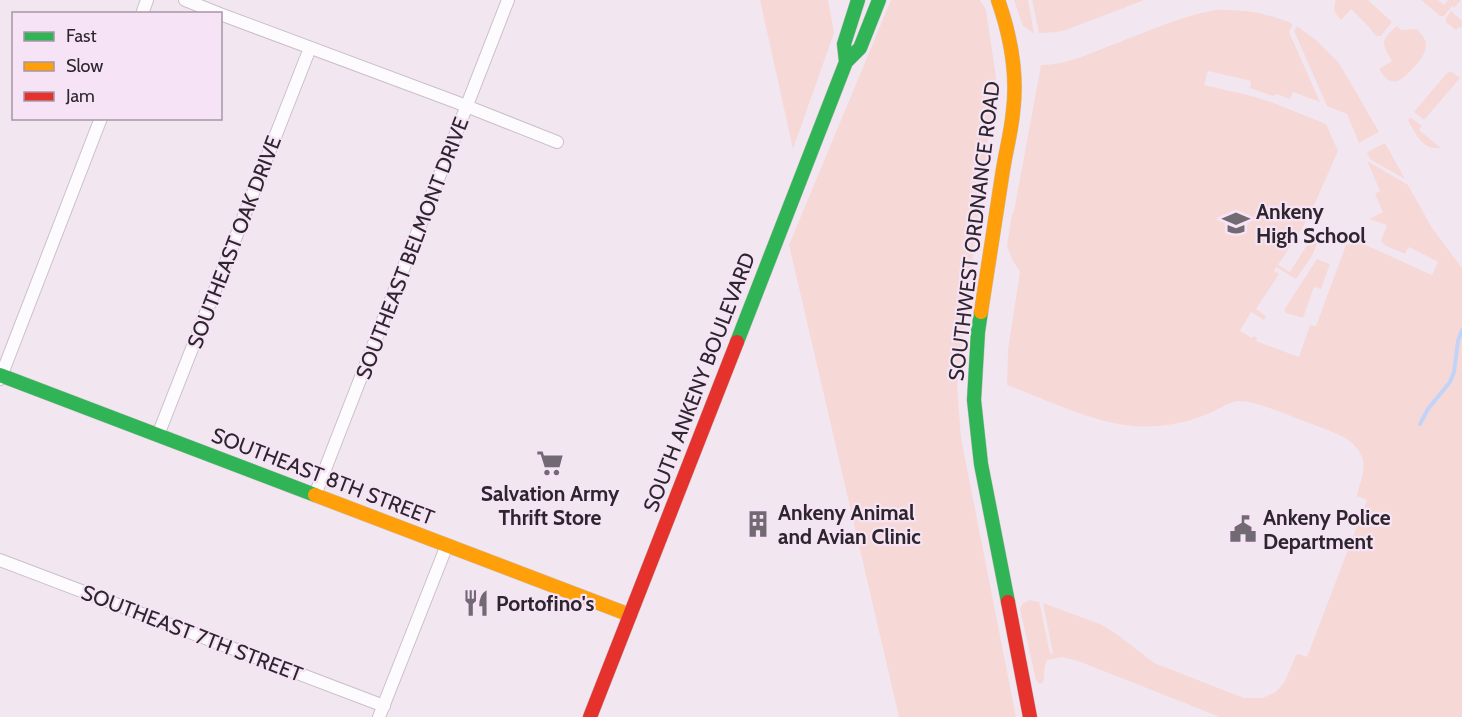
<svg xmlns="http://www.w3.org/2000/svg" width="1462" height="717" font-family="Cabin,sans-serif">
<style>
.green{fill:#f6d9d7}
.lines{fill:none;stroke-linecap:round;stroke-linejoin:round}
.stream{stroke:#c2d3f8;stroke-width:4}
.street-casing{stroke:#c9c1c9;stroke-width:14}
.fast-casing{stroke:#c9c1c9;stroke-width:15}
.slow-casing{stroke:#c9c1c9;stroke-width:15}
.jam-casing{stroke:#c9c1c9;stroke-width:15}
.street{stroke:#fdfbfd;stroke-width:12}
.fast{stroke:#30b455;stroke-width:14}
.slow{stroke:#ff9f0a;stroke-width:14}
.jam{stroke:#e5322d;stroke-width:14}
.labels{text-anchor:middle;dominant-baseline:central;stroke-width:4.5;stroke-linejoin:round;paint-order:stroke}
.poi-label{font-size:21px;font-weight:bold;fill:#2d262d;stroke:#f6e3f5;text-anchor:start}
.street-label{font-size:21px;fill:#2d262d;stroke:#f6e3f5}
</style>
<rect width="100%" height="100%" fill="#f2e7f1"/>
<path class="green" d="M760,0h68l6,33 -41,116z
M891,0h89l6,10 10,67 -39,310 4,51 55,279h-117l-110,-472z
M1014,0h14l6,33 -11,-7z
M1032,0h112l-78,30 -9,2 -15,1h-3z
M1336,0h32l24,22 -11,14h-5l-9,-11 -16,-16 -10,11c-6,-6 -9,-12 -5,-20z
M1421,0h17l6,5 4,-5h13l-7,8 -2,-2 -8,10h-4z
M1216,10c27,-1 52,3 77,14l-4,8 31,70 -27,-10 -3,7 -13,-5 -4,2 -23,-8 1,-7 -43,-10 -4,14 44,10 23,7 55,22 12,27 -22,50 -13,26 -25,38 12,7 24,-38 6,3 -8,19 -16,23 -20,-12 -2,4 5,3 -23,35 10,7 -2,4 -13,-8 -11,19 12,7 2,-2 3,2 -1,3 43,16 11,-32 6,1 30,-81 11,-4 75,34 6,-13 -29,-15 -4,7 -19,-8 -5,-5 6,-16 -18,-6 14,-7 -8,-18 5,-3 -13,-30 41,24 24,43 30,40v449h-242l-142,-56 -16,-4 -15,3c-4,8 -2,15 -4,23l-4,1 -3,-4 -16,-71 3,-6 7,-3 9,2 1,3 10,49 3,-1 -10,-50 59,22 16,10 36,28 90,35h18l14,-6 9,-11 11,-26 3,-1 8,3 60,-157 -10,-4c2,-14 10,-24 5,-39 -3,-7 -9,-14 -15,-18 -12,-7 -25,-11 -38,-16 -17,-6 -52,-22 -70,-22 -11,1 -23,10 -34,14 -22,9 -48,13 -72,11 -41,-4 -86,-26 -126,-41l1,-36 12,-77 -8,-13 -5,-13 5,-32 2,-3 27,-146c22,0 43,-9 63,-17 35,-13 76,-32 112,-38z
M1451,11l11,10 -1,8 -2,-2 -3,3 -10,-8v-4z
M1297,26l19,14 23,23 40,69 -20,11 -12,-29 -20,-8 -33,-75z
M1397,26l4,4 16,-1c4,5 9,9 9,16 0,9 -6,15 -11,21 -13,14 -23,25 -36,3l13,-8c-10,-18 -13,-20 5,-35z
M1448,72h4l8,6 -36,42 -10,-8z
M1410,117l12,9 -3,4 22,18c-19,2 -25,-13 -33,-28z
M1385,143l20,36 -35,-20 -3,-7z
M1317,259l13,5 -9,25 -7,-2 -11,31 -17,-5 -2,-3z"/>
<g class="lines">
<path class="stream" d="M1420,424l8,-15 22,-27 4,-10 4,-31 4,-11"/>
<defs>
<path id="street" d="M185,0l35,14
M142,14l5,-14
M220,14l236,88 101,40
M0,379l101,-261
M158,435l152,-387
M315,495l193,-495
M0,560l384,146
M379,717l68,-172"/>
<path id="fast" d="M846,62l-2,-18 14,-44
M981,312l-3,20 -4,68 7,64 27,138
M737,342l109,-280 14,-14 19,-48
M0,375l315,120"/>
<path id="slow" d="M981,312c7,-46 14,-91 21,-136 3,-22 9,-42 11,-64 5,-39 -2,-75 -15,-112
M315,495l315,120"/>
<path id="jam" d="M1008,602l22,115
M590,717l147,-375"/>
</defs>
<use href="#street" class="street-casing"/>
<use href="#fast" class="fast-casing"/>
<use href="#slow" class="slow-casing"/>
<use href="#jam" class="jam-casing"/>
<use href="#street" class="street"/>
<use href="#fast" class="fast"/>
<use href="#slow" class="slow"/>
<use href="#jam" class="jam"/>
</g>
<defs>
<symbol id="school-bare" viewBox="-9 -9 18 18"><path d="M0-5L7-2L0 1L-7-2ZM-4 1L0 2.5L4 1V4Q0 6-4 4Z" fill="#726a72" stroke="#f6e3f5" stroke-width="2.5" paint-order="stroke"/></symbol>
<symbol id="supermarket-bare" viewBox="-9 -9 18 18"><path d="M-6-5.5h2.5l.6 2H6L4.5 2H-2.5L-4.4-4H-6ZM-1.5 3.2a1.3 1.3 0 1 0 .1 0ZM3 3.2a1.3 1.3 0 1 0 .1 0Z" fill="#726a72" stroke="#f6e3f5" stroke-width="2.5" paint-order="stroke"/></symbol>
<symbol id="building-bare" viewBox="-9 -9 18 18"><path d="M-4-6H4V6H1V3H-1V6H-4ZM-2.5-4.3h1.7v1.8h-1.7ZM.8-4.3h1.7v1.8H.8ZM-2.5-1h1.7V.8h-1.7ZM.8-1h1.7V.8H.8Z" fill="#726a72" stroke="#f6e3f5" stroke-width="2.5" paint-order="stroke"/></symbol>
<symbol id="civic-bare" viewBox="-9 -9 18 18"><path d="M-.6-6.5H3V-4.5H.6V-3L4-1V1h2V6H-6V1h2V-1L-.6-3ZM-1.2 2.5V6h2.4V2.5Z" fill="#726a72" stroke="#f6e3f5" stroke-width="2.5" paint-order="stroke"/></symbol>
<symbol id="restaurant-bare" viewBox="-9 -9 18 18"><path d="M-5-6h1v4h1v-4h1v4h1v-4h1v5L-1.5 .5V6h-2V.5L-5-1ZM5-6V6H3V1.5H1.5Q1.5-4 5-6Z" fill="#726a72" stroke="#f6e3f5" stroke-width="2.5" paint-order="stroke"/></symbol>
</defs>
<g fill-rule="evenodd">
<use href="#school-bare" x="1217" y="204" width="38" height="38"/>
<use href="#supermarket-bare" x="531" y="444" width="38" height="38"/>
<use href="#building-bare" x="739" y="505" width="38" height="38"/>
<use href="#civic-bare" x="1224" y="510" width="38" height="38"/>
<use href="#restaurant-bare" x="457" y="584" width="38" height="38"/>
</g>
<g class="labels">
<g class="poi-label">
<text x="1256" y="211">Ankeny<tspan x="1256" dy="24">High School</tspan></text>
<text x="550" y="493" text-anchor="middle">Salvation Army<tspan x="550" dy="24">Thrift Store</tspan></text>
<text x="778" y="512">Ankeny Animal<tspan x="778" dy="24">and Avian Clinic</tspan></text>
<text x="1263" y="517">Ankeny Police<tspan x="1263" dy="24">Department</tspan></text>
<text x="496" y="603">Portofino's</text>
</g>
<g class="street-label">
<text transform="translate(974 231) rotate(-83)">SOUTHWEST ORDNANCE ROAD</text>
<text transform="translate(234 242) rotate(-69)">SOUTHEAST OAK DRIVE</text>
<text transform="translate(412 248) rotate(-69)">SOUTHEAST BELMONT DRIVE</text>
<text transform="translate(699 382) rotate(-69)">SOUTH ANKENY BOULEVARD</text>
<text transform="translate(323 476) rotate(21)">SOUTHEAST 8TH STREET</text>
<text transform="translate(192 633) rotate(21)">SOUTHEAST 7TH STREET</text>
</g>
</g>
<rect x="12" y="12" width="210" height="108" fill="#f6e3f5" stroke="#a697a5" stroke-width="1.5"/>
<rect x="24" y="32" width="30" height="9" fill="#30b455" stroke="#a697a5" stroke-width="1.5"/>
<text x="66" y="42" font-size="18" fill="#2d262d">Fast</text>
<rect x="24" y="62" width="30" height="9" fill="#ff9f0a" stroke="#a697a5" stroke-width="1.5"/>
<text x="66" y="72" font-size="18" fill="#2d262d">Slow</text>
<rect x="24" y="92" width="30" height="9" fill="#e5322d" stroke="#a697a5" stroke-width="1.5"/>
<text x="66" y="102" font-size="18" fill="#2d262d">Jam</text>
</svg>
